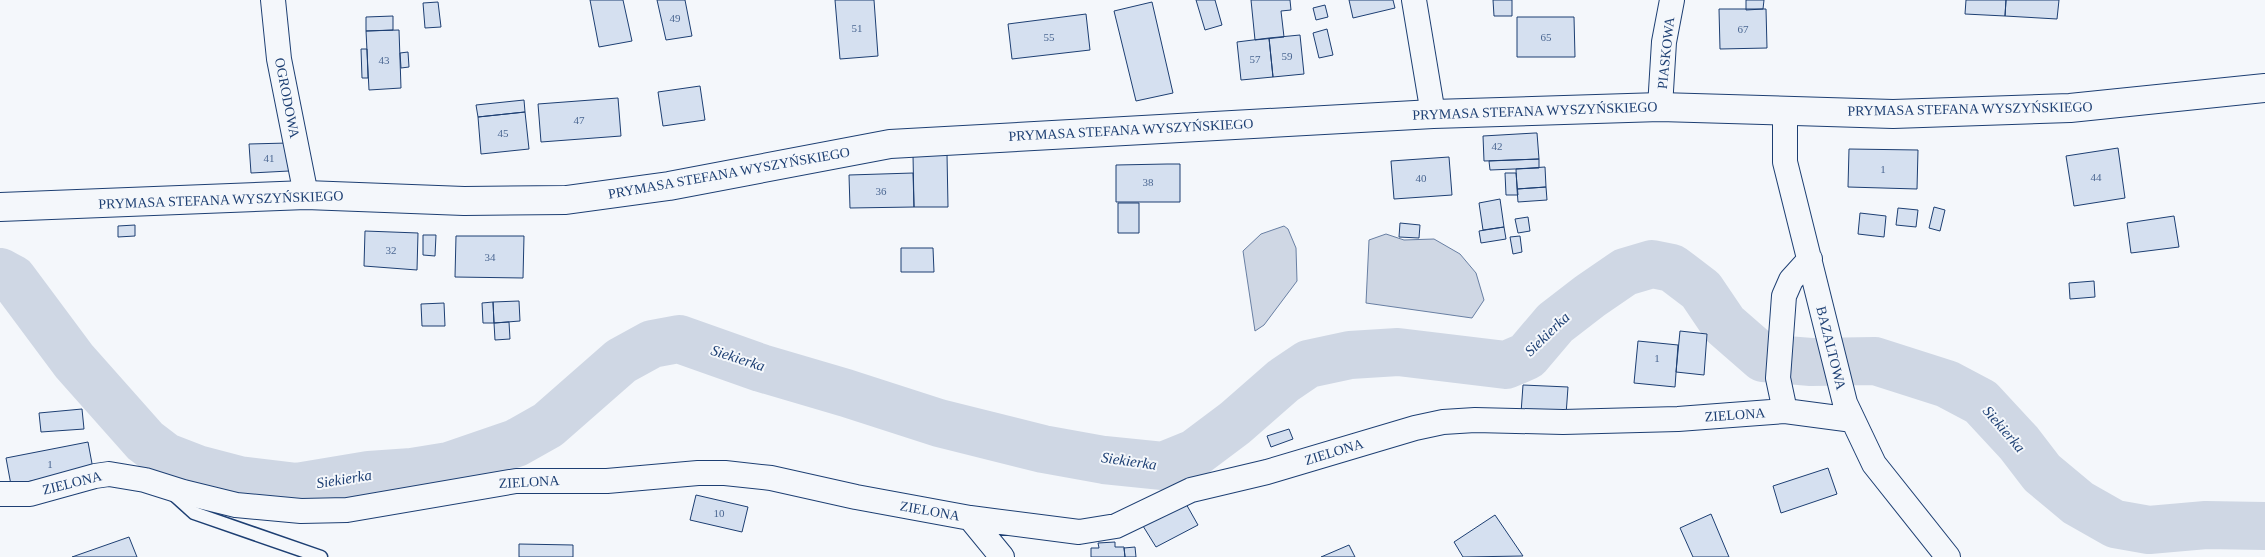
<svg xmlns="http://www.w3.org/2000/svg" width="2265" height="557" font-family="'Times New Roman',serif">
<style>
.water{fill:#cfd7e4;stroke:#687fa3}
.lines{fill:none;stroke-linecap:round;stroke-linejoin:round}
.river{stroke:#cfd7e4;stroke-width:48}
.building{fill:#d5e0f0;stroke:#1d3f73}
.lane-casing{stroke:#1d3f73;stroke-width:15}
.street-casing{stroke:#1d3f73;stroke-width:26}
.secondary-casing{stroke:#1d3f73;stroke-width:30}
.lane{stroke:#f4f7fb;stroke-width:12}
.street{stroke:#f4f7fb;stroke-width:24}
.secondary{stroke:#f4f7fb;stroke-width:28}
.labels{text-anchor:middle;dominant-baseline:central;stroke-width:4;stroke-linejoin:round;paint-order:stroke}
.number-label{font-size:11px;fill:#4b6792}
.street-label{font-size:14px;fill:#1d3f73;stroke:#f4f7fb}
.water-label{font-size:15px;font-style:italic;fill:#1d3f73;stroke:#f4f7fb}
</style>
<rect width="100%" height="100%" fill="#f4f7fb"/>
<path class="water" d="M1284,226l4,3 8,19 1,33 -33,44 -9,6 -12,-80 18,-17z
M1386,234l18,6 30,-1 26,15 16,19 8,27 -12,18 -106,-15 3,-63z"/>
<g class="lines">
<path class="river" d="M0,272l13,7 61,82 71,80 21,16 31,12 42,11 58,7 72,-12 43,-3 37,-6 67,-23 32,-18 73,-64 31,-17 27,-5 82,29 85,25 93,30 104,26 61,11 59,6 32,-13 40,-30 48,-42 25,-17 42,-9 48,-3 108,13 21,-9 28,-33 35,-27 35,-24 27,-8 20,4 29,22 23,34 39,34 48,4 64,-1 72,23 34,18 38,41 23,30 36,30 37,21 34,6 57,-5 59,1"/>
</g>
<path class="building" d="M590,0h33l9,41 -33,6z
M657,0h28l7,36 -26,4z
M835,0h39l4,56 -38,3z
M1196,0h19l7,25 -17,5z
M1251,0h39l1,10 -10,1 3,26 -29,3z
M1349,0h44l2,8 -42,10z
M1493,0h19v16h-18z
M1746,0h18l-1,9 -17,1z
M1966,0h40l-1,16 -40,-2z
M2006,0h53l-2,19 -52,-3z
M438,2l3,25 -16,1 -2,-25z
M1152,2l21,91 -37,8 -22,-90z
M1325,5l3,12 -12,3 -3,-12z
M1719,9h47l1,39 -47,1z
M1086,14l4,36 -78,9 -4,-35z
M393,16v14l-27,1v-14z
M1517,17h57l1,40h-58z
M1327,29l6,26 -14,3 -6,-25z
M399,30l2,58 -32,2 -3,-59z
M1300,35l4,39 -31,3 -4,-39z
M1269,38l4,39 -32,3 -4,-38z
M361,49h6l1,29h-6z
M408,52l1,15 -8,1 -1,-15z
M700,86l5,34 -42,6 -5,-34z
M618,98l3,38 -80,6 -3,-38z
M524,100l1,12 -47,5 -2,-12z
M525,112l4,37 -48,5 -3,-37z
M1535,133h2l2,26 -55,2 -1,-25z
M288,143l1,28 -38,2 -2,-29z
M2118,148l7,50 -51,8 -8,-50z
M1849,149l69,1 -1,39 -69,-2z
M947,154l1,53h-34l-1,-52z
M1449,157l3,38 -58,4 -3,-38z
M1539,159v9l-49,2 -1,-9z
M1167,164h13v38h-64v-37z
M1545,167l1,20 -29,2 -1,-20z
M913,173l1,34 -64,1 -1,-33z
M1505,173h11l2,22h-12z
M1546,187l1,13 -29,2 -1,-13z
M1500,199l4,28 -21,3 -4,-27z
M1118,203h21v30h-21z
M1934,207l11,3 -5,21 -11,-3z
M1898,208l20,2 -2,17 -20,-2z
M1860,213l26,3 -2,21 -26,-3z
M2174,216l5,31 -48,6 -4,-30z
M1528,217l2,14 -12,2 -3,-14z
M1400,223l20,2 -1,13 -20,-1z
M135,225v11l-17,1v-11z
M1504,227l2,12 -25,4 -2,-12z
M365,231l53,2 -1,37 -53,-4z
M423,235h13l-1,21 -12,-1z
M456,236h68l-1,42 -68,-1z
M1520,236l2,16 -9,2 -3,-17z
M901,248h32l1,24h-33z
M2094,281l1,16 -25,2 -1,-16z
M519,301l1,20 -26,2 -1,-21z
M493,302l1,21h-11l-1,-20z
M444,303l1,23h-23l-1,-22z
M509,322l1,17 -15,1 -1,-17z
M1680,331l27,3 -3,41 -28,-3z
M1638,341l40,4 -3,42 -41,-4z
M1523,385l45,2 -2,28 -45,-2z
M82,409l2,20 -43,3 -2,-19z
M1289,429l4,10 -22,8 -4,-11z
M88,442l5,27 -82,16 -5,-27z
M1828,468l9,26 -56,19 -8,-27z
M696,495l52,12 -6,25 -52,-12z
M1185,502l13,23 -42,22 -13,-21z
M1711,514l18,43h-36l-13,-29z
M1495,515l28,41 -60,1 -9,-15z
M129,537l8,20h-65z
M1115,542v5h9l1,10h-34v-9h8l-1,-5z
M519,544l54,1v12h-54z
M1349,545l6,12h-34z
M1135,547l1,10h-11l-1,-9z"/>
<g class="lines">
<defs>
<path id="lane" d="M173,494l21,19 127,44"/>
<path id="street" d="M273,0l6,59 27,136
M1414,0l19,114
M1660,107l4,-65 8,-42
M1785,111v51l60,241 29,61 74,93
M1785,411l-7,-33 6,-82 7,-16 19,-21
M0,494h30l65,-18 14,-2 36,6 38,12 53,13 65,6 46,-1 169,-29h91l91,-8h27l46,5 85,19 114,21 109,14 37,-6 75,-36 76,-18 148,-44 28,-6 32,-2 88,2 115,-3 107,-8 68,9
M970,518l32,39"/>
<path id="secondary" d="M0,207l306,-12 158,6 102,-1 103,-14 221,-42 543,-30 227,-7 233,7 177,-6 195,-20"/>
</defs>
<use href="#lane" class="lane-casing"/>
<use href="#street" class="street-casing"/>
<use href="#secondary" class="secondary-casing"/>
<use href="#lane" class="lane"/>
<use href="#street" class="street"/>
<use href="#secondary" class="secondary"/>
</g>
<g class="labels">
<g class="number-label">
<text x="675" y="18">49</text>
<text x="857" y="28">51</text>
<text x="1743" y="29">67</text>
<text x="1049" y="37">55</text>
<text x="1546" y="37">65</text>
<text x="1287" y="56">59</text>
<text x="1255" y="59">57</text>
<text x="384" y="60">43</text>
<text x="579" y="120">47</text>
<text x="503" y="133">45</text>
<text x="1497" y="146">42</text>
<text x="269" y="158">41</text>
<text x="1883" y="169">1</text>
<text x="2096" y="177">44</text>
<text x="1421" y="178">40</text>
<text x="1148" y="182">38</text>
<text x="881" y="191">36</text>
<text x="391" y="250">32</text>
<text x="490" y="257">34</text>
<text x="1657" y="358">1</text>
<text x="50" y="464">1</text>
<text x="719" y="513">10</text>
</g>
<g class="street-label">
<text transform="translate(1666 53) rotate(-84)">PIASKOWA</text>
<text transform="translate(287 98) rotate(79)">OGRODOWA</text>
<text transform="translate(1970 109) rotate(-1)">PRYMASA STEFANA WYSZYŃSKIEGO</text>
<text transform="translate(1535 111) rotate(-2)">PRYMASA STEFANA WYSZYŃSKIEGO</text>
<text transform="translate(1131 130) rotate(-3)">PRYMASA STEFANA WYSZYŃSKIEGO</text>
<text transform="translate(729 173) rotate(-10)">PRYMASA STEFANA WYSZYŃSKIEGO</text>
<text transform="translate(221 200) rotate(-2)">PRYMASA STEFANA WYSZYŃSKIEGO</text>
<text transform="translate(1831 348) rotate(76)">BAZALTOWA</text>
<text transform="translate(1735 415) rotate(-4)">ZIELONA</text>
<text transform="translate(1334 452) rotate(-17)">ZIELONA</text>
<text transform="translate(529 482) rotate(-3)">ZIELONA</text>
<text transform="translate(72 483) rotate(-14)">ZIELONA</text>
<text transform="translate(930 511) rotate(10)">ZIELONA</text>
</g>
<g class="water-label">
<text transform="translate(1547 334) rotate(-44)">Siekierka</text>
<text transform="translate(738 358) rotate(18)">Siekierka</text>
<text transform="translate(2004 429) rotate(49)">Siekierka</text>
<text transform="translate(1129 461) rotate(8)">Siekierka</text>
<text transform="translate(344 479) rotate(-9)">Siekierka</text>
</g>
</g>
</svg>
